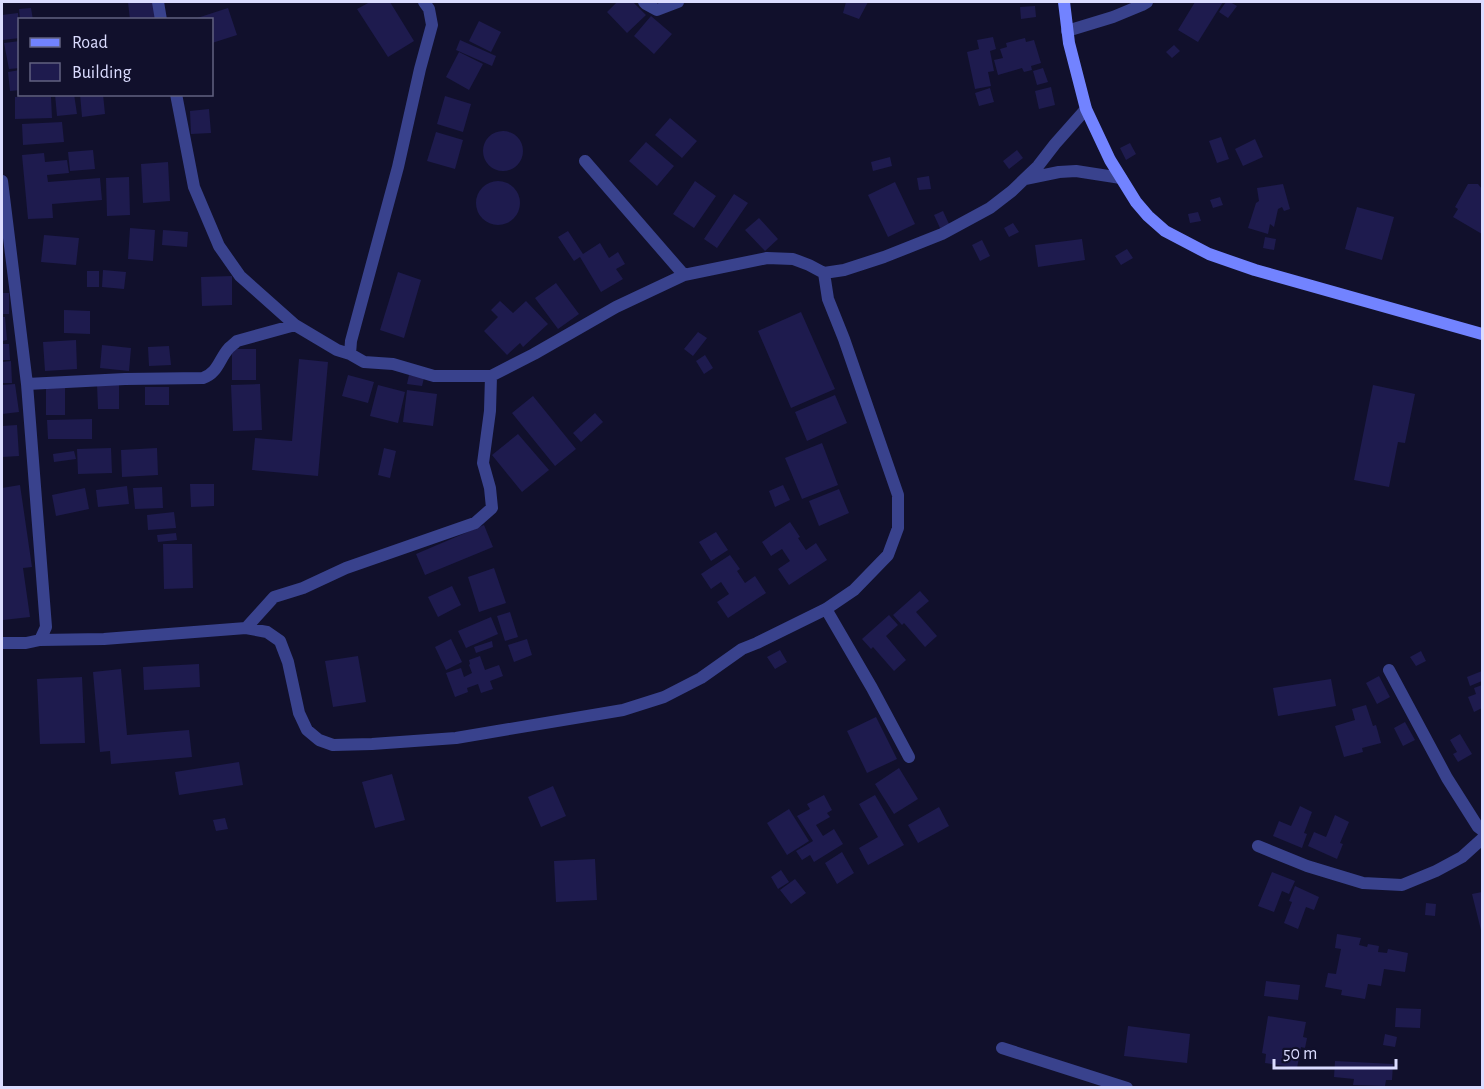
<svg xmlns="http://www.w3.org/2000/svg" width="1484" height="1089" font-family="'Alegreya Sans',sans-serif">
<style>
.building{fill:#1e1b4e}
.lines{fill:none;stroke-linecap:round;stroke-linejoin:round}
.street{stroke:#39428d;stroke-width:12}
.secondary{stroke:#7283ff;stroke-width:12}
</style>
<rect width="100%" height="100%" fill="#11102c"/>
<path class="building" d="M128,2h26l1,16 -25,2z
M370,2h20l24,39 -26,16 -31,-48z
M617,2h16l13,13 -19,18 -20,-21z
M846,2h22l-9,17 -16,-6z
M1195,2h28l-25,40 -20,-12z
M1226,2h4l7,4 -9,12 -9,-6z
M1035,6l1,11 -15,2 -1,-12z
M31,8l2,12h-13l-1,-11z
M228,8l9,27 -25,8v-23h-21z
M18,13l2,25 -18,2v-25z
M651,16l21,18 -18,20 -20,-18z
M479,21l22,11 -10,20 -22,-11z
M993,37l3,12 -6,2 4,20 -6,1 3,14 -16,3 -8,-37 12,-3 -2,-9z
M1025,38l1,4 8,-2 7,23 -10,3 1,4 -8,2 -2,-4 -24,7 -4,-15 9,-2 -3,-9 7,-2 -1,-4z
M460,40l36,16 -4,10 -36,-16z
M20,41v27l-11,1 -5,-26z
M1174,45l6,6 -8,7 -6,-6z
M459,52l24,12 -14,26 -23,-13z
M1043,68l5,14 -11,3 -4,-14z
M20,70v20l-10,1 -2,-19z
M1051,87l4,18 -16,4 -4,-18z
M990,88l4,14 -15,4 -4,-13z
M55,94h19l3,20 -20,2z
M80,94h23l2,20 -23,3z
M445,96l26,8 -8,28 -26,-8z
M15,97h36l1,21 -37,1z
M209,109l2,24 -20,1 -1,-23z
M670,118l27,23 -15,17 -27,-23z
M62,122l2,20 -41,3 -1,-21z
M483 151a20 20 0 1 1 40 0a20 20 0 1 1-40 0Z
M436,132l27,8 -8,29 -28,-8z
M1221,137l8,22 -12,4 -8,-22z
M1255,139l8,18 -20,9 -8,-17z
M646,142l28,24 -17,20 -28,-25z
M1130,143l6,11 -10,6 -6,-12z
M93,150l2,19 -25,2 -2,-19z
M1017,150l6,8 -14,11 -6,-8z
M44,153l1,9 22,-2 2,13 -22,2 1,7 52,-4 2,22 -50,4 1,14 -25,1 -6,-64z
M890,157l2,9 -19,5 -2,-9z
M168,162l2,39 -27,2 -2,-39z
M929,176l2,13 -12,1 -2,-12z
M129,177l1,38 -23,1 -1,-38z
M695,181l21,15 -22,32 -21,-14z
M476 203a22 22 0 1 1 44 0a22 22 0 1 1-44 0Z
M895,182l20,42 -27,13 -20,-42z
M1283,184l7,25 -6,2 -2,-4 -4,2 -4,18 -4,-3 -2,10 -20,-6 8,-25 3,-2 -2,-13z
M1468,184h10l4,5v45l-29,-17 5,-8 -3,-2z
M734,194l14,9 -31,45 -13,-9z
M1220,197l3,8 -10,3 -3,-8z
M1357,207l37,10 -12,43 -37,-11z
M943,211l6,13 -9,4 -6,-13z
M1198,212l3,9 -11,2 -2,-9z
M759,218l19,21 -13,12 -20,-21z
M1013,223l6,9 -10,5 -5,-9z
M130,228l25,2 -2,31 -25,-2z
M163,230l25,2 -1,15 -25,-2z
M568,231l15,23 17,-11 9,15 9,-6 7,12 -9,5 7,10 -22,13 -21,-35 -6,4 -16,-24z
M44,235l35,3 -3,27 -35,-3z
M1265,237l11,2 -2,11 -11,-2z
M1082,239l3,21 -47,7 -3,-22z
M982,240l8,16 -10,5 -8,-16z
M1127,249l6,9 -12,7 -6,-9z
M103,270l23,2 -2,17 -22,-2z
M87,271h12v16h-12z
M398,272l23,8 -17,58 -24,-8z
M232,276v29l-30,1 -1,-29z
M556,283l23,31 -21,15 -23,-31z
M2,293h7v21h-7z
M500,301l13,12 13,-12 22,23 -25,23 -3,-4 -13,12 -23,-24 14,-14 -7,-7z
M64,310l26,1v23l-26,-1z
M801,312l34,77 -44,19 -33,-77z
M2,317h3l2,23 -5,1z
M698,332l9,6 -14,18 -9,-7z
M76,340l1,29 -32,2 -2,-29z
M2,344h7l1,16h-8z
M102,345l29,3 -2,23 -29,-3z
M169,346l2,19 -22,1 -1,-19z
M232,349h24v31h-24z
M705,355l8,13 -9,6 -8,-13z
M299,359l29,3 -10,114 -66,-6 3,-32 37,3z
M11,361l1,22h-10v-21z
M348,375l26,7 -6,21 -26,-7z
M409,375l15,3 -2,8 -15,-2z
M15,384l4,28 -17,2v-29z
M97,384h22v25h-21z
M260,384l2,46 -29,1 -2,-46z
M378,385l27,7 -7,31 -28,-7z
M1373,385l42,9 -10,49 -7,-1 -9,45 -35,-7z
M46,387h19v28h-19z
M145,387h24v18h-24z
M407,390l30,4 -4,32 -30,-4z
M835,395l12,28 -40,18 -12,-29z
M533,396l43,53 -21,17 -43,-53z
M595,413l8,9 -22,20 -8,-9z
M92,419v20h-44l-1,-19z
M17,425l2,31 -17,1v-31z
M518,434l31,36 -27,22 -30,-37z
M822,443l16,42 -36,14 -17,-41z
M111,448l1,25 -34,1 -1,-25z
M157,448l1,27 -36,2 -1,-27z
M384,448l12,3 -6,27 -12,-3z
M74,451l2,8 -22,3 -1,-8z
M190,484h24v22l-23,1z
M20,485l12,82 -9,1 7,49 -27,3 -1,-8v-62l1,-1 -1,-13v-48z
M783,485l7,15 -15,7 -6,-16z
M127,486l2,18 -31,3 -2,-17z
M162,487l1,21 -28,1 -2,-21z
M85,488l4,21 -33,7 -4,-21z
M839,489l10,24 -30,13 -10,-25z
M174,512l2,16 -28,2 -1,-15z
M790,522l10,15 -2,1 8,12 10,-7 11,17 -38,25 -11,-16 12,-8 -8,-12 -11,7 -9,-14z
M484,525l9,22 -68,28 -9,-21z
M716,532l12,18 -17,11 -12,-19z
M176,533l1,7 -19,2 -1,-7z
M163,544h29l1,44 -29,1z
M730,555l10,14 -3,2 8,12 10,-7 11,17 -38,25 -11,-16 12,-8 -8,-12 -10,7 -10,-15z
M494,568l12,35 -27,9 -11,-35z
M452,586l9,19 -23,12 -10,-20z
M920,591l9,10 -13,11 21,24 -12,11 -21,-24 -2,2 -9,-10z
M510,612l8,25 -13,4 -8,-25z
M889,615l9,10 -12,11 20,24 -12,11 -21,-24 -2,2 -9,-10z
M491,617l7,17 -32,14 -8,-17z
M451,639l11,23 -16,8 -11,-23z
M527,639l5,16 -18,7 -6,-17z
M492,641l1,6 -17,6 -2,-6z
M780,650l7,12 -12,7 -8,-12z
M1421,651l5,10 -10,5 -6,-9z
M358,656l8,46 -33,5 -8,-46z
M480,656l5,14 14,-5 4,11 -13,5 3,8 -12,4 -3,-9 -11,4 1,4 -13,5 -9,-24 15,-5 3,9 8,-4 -3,-8 1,-1 -1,-4z
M199,664l1,23 -56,3 -1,-23z
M121,669l6,66 62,-5 3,27 -81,7 -1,-13 -10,1 -7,-80z
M1482,671v10l-12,5 -3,-9z
M1379,676l11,21 -13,7 -11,-21z
M82,677l3,66 -45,1 -3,-65z
M1331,679l5,27 -58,10 -5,-28z
M1482,685v23l-8,4 -6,-15 8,-3 -2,-6z
M1366,705l7,21 3,-1 5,18 -19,5 1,4 -19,5 -9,-31 20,-6 -3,-11z
M876,717l21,42 -30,14 -20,-42z
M1405,722l10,18 -12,6 -9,-18z
M1460,734l12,20 -14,8 -5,-8 4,-2 -7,-12z
M239,762l4,23 -64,10 -4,-23z
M899,768l19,31 -24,15 -19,-30z
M392,774l13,46 -30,8 -13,-46z
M553,786l13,30 -25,11 -13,-30z
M824,795l8,15 -5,3 3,4 -14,8 7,11 11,-7 9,15 -29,18 -4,-7 -8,5 -6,-9 17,-10 -16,-25 13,-7 -3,-5z
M875,795l29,50 -36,20 -9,-17 19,-11 -19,-33z
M1300,806l12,6 -8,21 3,1 -5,14 -29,-12 6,-15 12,5z
M939,807l10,19 -31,17 -10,-18z
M789,809l20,32 -22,14 -20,-32z
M1335,815l14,7 -9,21 3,1 -6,15 -29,-13 6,-14 12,5z
M225,818l3,11 -12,2 -3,-11z
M842,852l12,21 -17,11 -12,-21z
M595,859l2,41 -41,2 -2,-41z
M781,870l8,12 -11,7 -7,-12z
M1272,872l23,9 -6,13 -7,-3 -8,21 -16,-6z
M795,879l11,14 -15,11 -11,-14z
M1295,886l24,11 -5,13 -8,-3 -8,22 -14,-6 8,-21 -3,-1z
M1482,892v38h-1l-9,-36z
M1426,903l10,1 -1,12 -10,-1z
M1337,934l24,4 -2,7 8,2 1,-3 11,2 -1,6 9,1 1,-4 20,4 -3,19 -21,-3 -3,17 -13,-2 -3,15 -24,-4 1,-5 -17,-3 3,-14 8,1 5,-25 -6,-1z
M1266,981l34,4 -2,15 -34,-4z
M1396,1008l25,1 -1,19 -25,-1z
M1268,1016l38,6 -3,15 4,1 -2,10 -4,-1 -4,21 -32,-5 1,-9 -4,-1z
M1128,1026l62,8 -3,29 -63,-7z
M1385,1034l12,3 -2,10 -12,-2z
M1335,1061l58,3 -1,16h-6l-1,6 -32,-1 1,-6 -20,-2z"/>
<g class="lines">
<path class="street" d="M158,2l3,18
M644,2l2,2 11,6 21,-8
M1067,31l46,-14 29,-12 5,-3
M176,94l18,93 25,59 21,30 55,49 42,25 13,4 14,8 29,2 41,12h57l43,-22 82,-47 68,-32 83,-17 26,1 16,6 15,8 20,-3 40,-13 58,-23 48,-26 22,-17 26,-25 17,-22 31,-35
M585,161l99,114
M1025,179l34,-7 17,-1 45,7
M2,181l25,203 19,243 -6,13
M350,354l1,-13 47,-174 22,-98 12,-44 -3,-16 -5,-7
M27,384l98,-5 78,-1c15,-5 16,-19 26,-30 1,-1 7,-6 8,-7l58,-16
M826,609l46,79 37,69
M246,628l28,-31 29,-9 43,-20 129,-45 17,-15 -2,-20 -7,-25 7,-52 1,-35
M2,643h24l14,-3 64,-1 142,-11 21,4 13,9 8,21 11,51 8,17 12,10 14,5 39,-1 84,-6 167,-28 41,-13 37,-19 41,-29 15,-6 69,-34 28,-19 34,-35 10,-27v-33l-54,-156 -16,-40 -4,-26
M1389,670l58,108 31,49 4,3
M1258,846l49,20 56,17 39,2 34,-14 26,-14 20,-18
M1002,1048l125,40"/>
<path class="secondary" d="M1064,2l5,41 17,66 24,51 26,42 12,14 17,15 44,23 46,16 227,64"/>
</g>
<rect width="1484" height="1089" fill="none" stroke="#dbdcff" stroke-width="6"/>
<rect x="18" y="18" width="195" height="78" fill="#11102c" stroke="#626280" stroke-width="1.5"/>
<rect x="30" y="38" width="30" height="9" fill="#7283ff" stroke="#626280" stroke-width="1.5"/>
<text x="72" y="48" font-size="18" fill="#dbdcff">Road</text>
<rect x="30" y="63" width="30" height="18" fill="#1e1b4e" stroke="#626280" stroke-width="1.5"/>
<text x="72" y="78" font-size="18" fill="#dbdcff">Building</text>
<path d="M1274 1059v9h122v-9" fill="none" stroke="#dbdcff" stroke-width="3"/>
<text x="1283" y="1059" font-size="18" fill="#dbdcff" stroke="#11102c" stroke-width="4.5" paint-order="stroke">50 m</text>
</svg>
